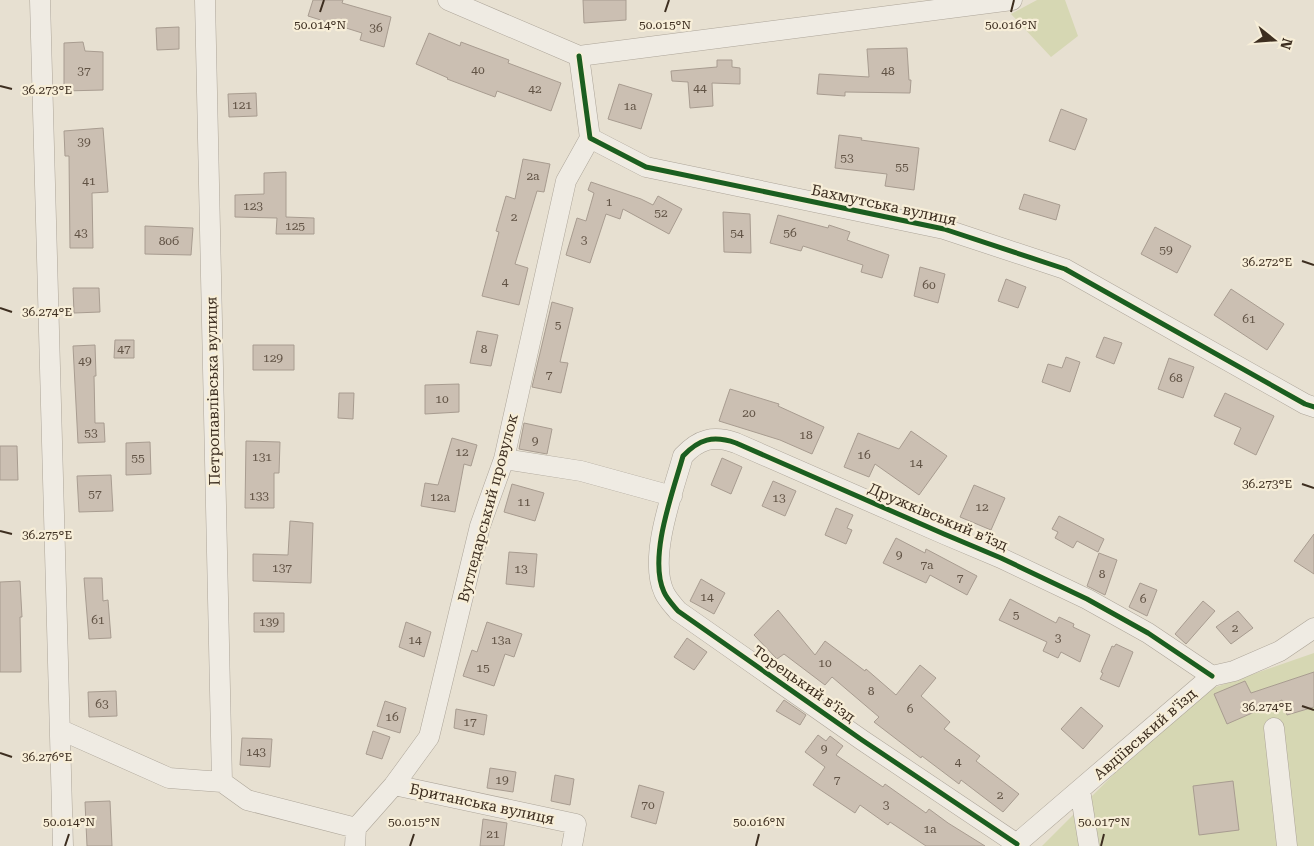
<svg xmlns="http://www.w3.org/2000/svg" width="1314" height="846" font-family="'Roboto Serif',serif">
<style>
.green{fill:#d6d7b3}
.building{fill:#cbbfb2;stroke:#a89c90}
.lines{fill:none;stroke-linecap:round;stroke-linejoin:round}
.minor-casing{stroke:#ada599;stroke-width:21}
.minor{stroke:#efebe3;stroke-width:20}
.cycleway-casing{stroke:#f7eed8;stroke-width:8}
.cycleway{stroke:#1b5e20;stroke-width:5}
.ticks{fill:none;stroke:#3d2e20;stroke-width:2}
.labels{text-anchor:middle;dominant-baseline:central;stroke-width:4.5;stroke-linejoin:round;paint-order:stroke}
.number-label{font-size:12px;fill:#605244}
.street-label{font-size:15px;fill:#3d2e20;stroke:#f7eed8}
.ticks-label{font-size:12px;text-anchor:middle;fill:#3d2e20;stroke:#f7eed8;stroke-width:4.5;stroke-linejoin:round;paint-order:stroke}
</style>
<rect width="100%" height="100%" fill="#e7e0d1"/>
<path class="green" d="M1037,0h28l13,36 -27,21 -40,-43z
M1314,653v193h-272l151,-151z"/>
<path class="building" d="M313,0h30l-1,3 49,14 -7,30 -24,-7 2,-7 -54,-17z
M583,0h43v20l-42,3z
M179,27v22l-22,1 -1,-22z
M429,33l31,13 1,-4 48,18 -1,3 53,20 -10,28 -54,-20 -2,6 -48,-18 1,-1 -32,-14z
M83,42l2,9 18,1v38l-39,1v-48z
M907,48l2,32h2l-1,13 -65,-1v4l-28,-2 2,-20 50,3 -2,-28z
M717,60h15v7l8,1v16l-28,-1 1,23 -23,2 -2,-26 -16,-1 -1,-10 46,-4z
M619,84l33,10 -11,35 -33,-10z
M256,93l1,23 -28,1 -1,-23z
M1061,109l26,10 -12,31 -26,-9z
M103,128l5,64 -16,1 1,55h-23l-1,-92h-4l-1,-25z
M839,135l23,3 -1,2 58,8 -5,42 -29,-4 2,-12 -52,-6z
M523,159l27,5 -6,28 -7,-1 -22,73 13,4 -9,37 -37,-9 17,-64 -3,-1 10,-35 9,3z
M286,172v45l28,1v16h-38l1,-16 -42,-1v-22l29,-1v-21z
M591,182l50,17 12,6 5,-9 24,13 -13,25 -46,-25 -3,10 -14,-5 -16,49 -24,-8 11,-37 9,3 8,-28 -6,-3z
M1024,194l36,11 -4,15 -37,-11z
M723,212l27,2 1,39 -27,-1z
M778,215l50,13 1,-3 21,7 -3,8 42,15 -7,23 -21,-6 2,-7 -60,-19 -2,5 -31,-8z
M145,226l48,2 -2,27 -46,-1z
M1155,227l36,19 -14,27 -36,-19z
M920,267l25,7 -7,29 -24,-7z
M1006,279l20,8 -8,21 -20,-7z
M73,288h26l1,24 -26,1z
M1231,289l53,35 -17,26 -53,-35z
M552,302l21,6 -13,54 8,1 -7,30 -29,-6z
M477,331l21,4 -7,31 -21,-3z
M1104,337l18,6 -8,21 -18,-7z
M115,340h19v18h-20z
M95,345l1,31h-2l1,47h9l1,19 -27,1 -5,-97z
M253,345h41v25h-41z
M1066,357l14,5 -10,30 -28,-10 6,-18 14,4z
M1169,358l25,9 -11,31 -25,-9z
M459,384v28l-34,2v-29z
M730,389l49,15 -1,2 46,21 -12,27 -32,-14 -61,-19z
M339,393h15l-1,26 -15,-1z
M1225,393l49,23 -18,39 -22,-11 7,-16 -27,-12z
M524,423l28,6 -5,25 -28,-5z
M911,431l36,25 -28,39 -44,-31 -6,13 -25,-10 14,-34 41,16z
M452,438l25,7 -6,21 -7,-2 -9,48 -34,-6 4,-23 13,2z
M246,441l34,1 -1,31h-5v35h-29z
M150,442l1,32 -25,1v-32z
M0,446h17l1,34h-18z
M722,458l20,9 -11,27 -20,-9z
M111,475l2,36 -34,1 -2,-36z
M773,481l23,10 -11,25 -23,-10z
M512,484l32,9 -9,28 -31,-9z
M974,485l31,13 -14,32 -31,-13z
M836,508l17,7 -6,13 5,2 -6,14 -21,-9z
M1059,516l45,23 -6,13 -21,-11 -4,7 -18,-10 3,-6 -6,-3z
M290,521l23,2 -2,60 -58,-2v-27l35,1z
M1314,534v40l-20,-13z
M896,538l29,15 1,-4 51,27 -10,19 -37,-20 -4,8 -43,-20z
M509,552l28,2 -3,33 -28,-3z
M1099,553l18,7 -12,35 -18,-9z
M84,578h18l1,23 5,-1 3,38 -22,1z
M701,579l24,14 -11,21 -24,-13z
M20,581l2,36h-2l1,55h-21v-90z
M1140,583l17,7 -10,26 -18,-9z
M1010,599l46,24 3,-6 15,7 -1,3 17,8 -10,27 -19,-10 -3,6 -15,-7 4,-9 -48,-22z
M1203,601l12,10 -29,33 -11,-10z
M778,610l37,45 10,-14 40,30 1,-2 30,26 24,-30 16,13 -15,18 29,26 -6,7 36,27 -4,5 43,33 -16,18 -42,-32 -2,4 -37,-28 -1,2 -47,-36 5,-5 -47,-40 -7,8 -41,-31 -7,5 -23,-24z
M1238,611l15,17 -22,16 -15,-17z
M254,613h30v19h-30z
M406,622l25,10 -7,25 -25,-10z
M487,622l35,12 -8,23 -9,-3 -11,32 -31,-10 9,-26 5,2z
M687,638l20,14 -13,18 -20,-13z
M1116,644l17,8 -14,35 -19,-8 3,-6 -2,-1 11,-26 2,1z
M1314,672v35l-27,8 -5,-15 -55,24 -13,-30 31,-13 6,12z
M116,691l1,25 -28,1 -1,-25z
M784,700l22,15 -6,10 -24,-14z
M385,701l21,7 -6,25 -23,-7z
M1081,707l22,19 -20,23 -22,-20z
M456,709l31,6 -3,20 -30,-7z
M373,731l17,6 -8,22 -16,-5z
M818,735l8,6 4,-5 13,10 -7,9 47,32 2,-3 41,29 3,-4 19,14 37,23h-59l-36,-24 -2,3 -28,-20 -5,8 -42,-28 12,-18 -20,-15z
M242,738l30,1 -2,28 -30,-2z
M490,768l26,4 -3,20 -26,-4z
M555,775l19,4 -4,26 -19,-4z
M1233,781l6,49 -40,5 -6,-49z
M639,785l25,7 -8,32 -25,-7z
M110,801l2,45h-25l-2,-44z
M483,819l24,4 -3,23h-24z"/>
<g class="lines">
<defs>
<path id="minor" d="M40,0l23,846
M205,0l17,782
M448,0l131,56 433,-56
M579,56l11,82 56,29 298,62 121,40 240,135 9,3
M504,459l77,12 91,25
M1274,728l13,118
M61,730l108,48 53,4 25,18 109,28
M394,785l182,39 -4,22
M1080,790l9,56
M1017,844l-155,-104 -184,-129c-5,-6 -11,-12 -14,-19 -16,-35 9,-100 19,-136 16,-17 30,-21 53,-13l208,91 57,24 86,41 61,34 64,43
M355,846l1,-18 38,-43 35,-48 51,-211 24,-67 62,-278 24,-43
M1014,846l198,-170 22,-5 46,-20 34,-23"/>
</defs>
<use href="#minor" class="minor-casing"/>
<use href="#minor" class="minor"/>
<defs>
<path id="cycleway" d="M579,56l11,82 56,29 298,62 121,40 240,135 9,3
M1017,844l-155,-104 -184,-129c-5,-6 -11,-12 -14,-19 -16,-35 9,-100 19,-136 16,-17 30,-21 53,-13l208,91 57,24 86,41 61,34 64,43"/>
</defs>
<use href="#cycleway" class="cycleway-casing"/>
<use href="#cycleway" class="cycleway"/>
</g>
<path class="ticks" d="M320,12l4,-12M665,12l4,-12M1011,12l3,-12M0,86l12,3M1302,261l12,4M0,308l12,4M1302,484l12,4M0,531l12,3M1302,706l12,4M0,753l12,4M65,846l4,-12M410,846l4,-12M756,846l3,-12M1101,846l3,-12"/>
<g class="labels">
<g class="number-label">
<text x="376" y="28">36</text>
<text x="478" y="70">40</text>
<text x="84" y="71">37</text>
<text x="888" y="71">48</text>
<text x="700" y="88">44</text>
<text x="535" y="89">42</text>
<text x="242" y="105">121</text>
<text x="630" y="106">1а</text>
<text x="84" y="142">39</text>
<text x="847" y="158">53</text>
<text x="902" y="167">55</text>
<text x="533" y="176">2а</text>
<text x="89" y="181">41</text>
<text x="609" y="202">1</text>
<text x="253" y="206">123</text>
<text x="661" y="213">52</text>
<text x="514" y="217">2</text>
<text x="295" y="226">125</text>
<text x="81" y="233">43</text>
<text x="737" y="233">54</text>
<text x="790" y="233">56</text>
<text x="584" y="240">3</text>
<text x="169" y="241">80б</text>
<text x="1166" y="250">59</text>
<text x="505" y="282">4</text>
<text x="929" y="285">60</text>
<text x="1249" y="319">61</text>
<text x="558" y="325">5</text>
<text x="124" y="349">47</text>
<text x="484" y="349">8</text>
<text x="273" y="358">129</text>
<text x="85" y="361">49</text>
<text x="549" y="375">7</text>
<text x="1176" y="378">68</text>
<text x="442" y="399">10</text>
<text x="749" y="413">20</text>
<text x="91" y="433">53</text>
<text x="806" y="435">18</text>
<text x="535" y="441">9</text>
<text x="462" y="452">12</text>
<text x="864" y="455">16</text>
<text x="262" y="457">131</text>
<text x="138" y="458">55</text>
<text x="916" y="463">14</text>
<text x="95" y="494">57</text>
<text x="259" y="496">133</text>
<text x="440" y="497">12а</text>
<text x="779" y="498">13</text>
<text x="524" y="502">11</text>
<text x="982" y="507">12</text>
<text x="899" y="555">9</text>
<text x="927" y="565">7а</text>
<text x="282" y="568">137</text>
<text x="521" y="569">13</text>
<text x="1102" y="574">8</text>
<text x="960" y="578">7</text>
<text x="707" y="597">14</text>
<text x="1143" y="599">6</text>
<text x="1016" y="615">5</text>
<text x="98" y="620">61</text>
<text x="269" y="622">139</text>
<text x="1235" y="628">2</text>
<text x="1058" y="638">3</text>
<text x="415" y="640">14</text>
<text x="501" y="640">13а</text>
<text x="825" y="663">10</text>
<text x="483" y="668">15</text>
<text x="871" y="691">8</text>
<text x="102" y="704">63</text>
<text x="910" y="709">6</text>
<text x="392" y="717">16</text>
<text x="470" y="722">17</text>
<text x="824" y="749">9</text>
<text x="256" y="752">143</text>
<text x="958" y="762">4</text>
<text x="502" y="780">19</text>
<text x="837" y="780">7</text>
<text x="1000" y="795">2</text>
<text x="648" y="805">70</text>
<text x="886" y="805">3</text>
<text x="930" y="829">1а</text>
<text x="493" y="834">21</text>
</g>
<g class="street-label">
<text transform="translate(884 205) rotate(12)">Бахмутська вулиця</text>
<text transform="translate(213 391) rotate(-91)">Петропавлівська вулиця</text>
<text transform="translate(488 508) rotate(-75)">Вугледарський провулок</text>
<text transform="translate(938 517) rotate(23)">Дружківський в’їзд</text>
<text transform="translate(804 684) rotate(35)">Торецький в’їзд</text>
<text transform="translate(1145 734) rotate(-41)">Авдіївський в'їзд</text>
<text transform="translate(482 804) rotate(12)">Британська вулиця</text>
</g>
</g>
<g class="ticks-label">
<text x="320" y="29">50.014°N</text>
<text x="665" y="29">50.015°N</text>
<text x="1011" y="29">50.016°N</text>
<text x="47" y="94">36.273°E</text>
<text x="1267" y="266">36.272°E</text>
<text x="47" y="316">36.274°E</text>
<text x="1267" y="488">36.273°E</text>
<text x="47" y="539">36.275°E</text>
<text x="1267" y="711">36.274°E</text>
<text x="47" y="761">36.276°E</text>
<text x="69" y="826">50.014°N</text>
<text x="414" y="826">50.015°N</text>
<text x="759" y="826">50.016°N</text>
<text x="1104" y="826">50.017°N</text>
</g>
<g transform="translate(1274 40) rotate(107)" stroke="#f7eed8" stroke-width="4" paint-order="stroke">
<path d="M0-4L9 19L0 12L-9 19Z" fill="#3d2e20"/>
<text y="-8" font-size="14" font-weight="bold" text-anchor="middle" fill="#3d2e20">N</text>
</g>
</svg>
